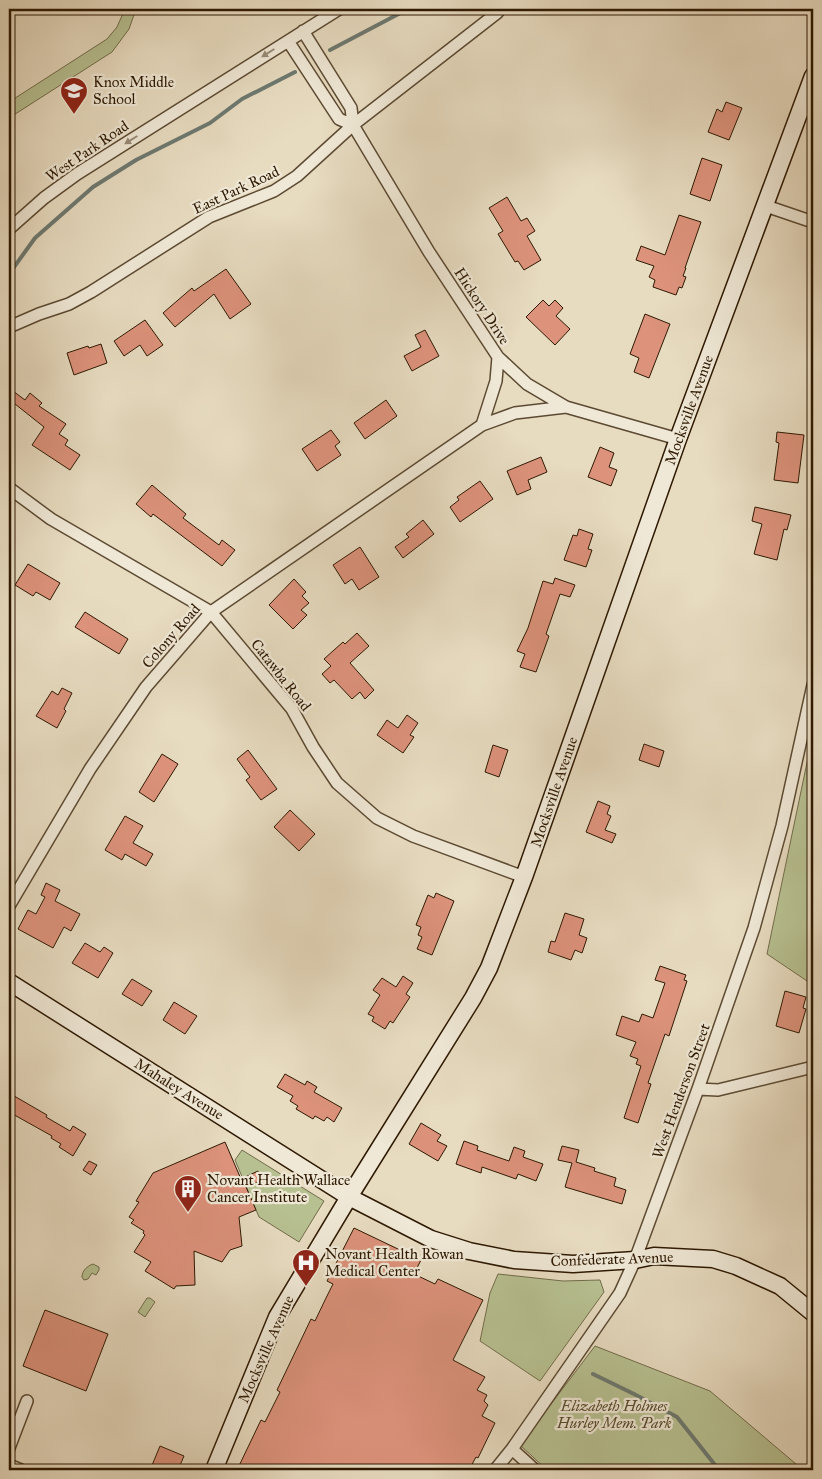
<svg xmlns="http://www.w3.org/2000/svg" width="822" height="1479" font-family="'IM FELL Great Primer',serif">
<style>
.green{fill:#b7c091;stroke:#726c4a}
.lines{fill:none;stroke-linecap:round;stroke-linejoin:round}
.stream{stroke:#6e7970;stroke-width:4}
.building{fill:#dc927b;stroke:#2e1902}
.street-casing{stroke:#5c4a32;stroke-width:14}
.secondary-casing{stroke:#2e1902;stroke-width:19}
.street{stroke:#efe8d6;stroke-width:11}
.secondary{stroke:#efe8d6;stroke-width:16}
.oneway{fill:#988b77}
.labels{text-anchor:middle;dominant-baseline:central;stroke-width:4.5;stroke-linejoin:round;paint-order:stroke}
.poi-label{font-size:15px;fill:#2e1902;stroke:#efe8d6;text-anchor:start}
.street-label{font-size:15px;fill:#2e1902;stroke:#efe8d6}
.park-label{font-size:15px;font-style:italic;fill:#574b2d;stroke:#efe8d6}
</style>
<rect width="100%" height="100%" fill="#e7dbc0"/>
<filter id="stains"><feTurbulence type="fractalNoise" baseFrequency=".004" numOctaves="4"/><feColorMatrix values="0 0 0 0 .2 0 0 0 0 .09 0 0 0 0 .02 0 0 0 .5 -.17"/></filter>
<radialGradient id="worn" r=".72"><stop offset=".6" stop-color="#630" stop-opacity="0"/><stop offset="1" stop-color="#630" stop-opacity=".3"/></radialGradient>
<path class="green" d="M125,9h11l-7,20 -17,23 -103,66v-16l98,-63 10,-12z
M813,734v251l-46,-31z
M242,1150l82,51 -25,41 -40,-25 -24,-57z
M93,1264l6,3v3l-3,5 -4,-2 -4,6 -4,1 -2,-3c0,-6 5,-11 11,-13z
M498,1274l65,7 37,-1 4,12 -64,89 -60,-40 10,-48z
M147,1298h3l5,4 -10,15 -7,-5z
M595,1346l115,45 93,79h-256l-27,-25z"/>
<g class="lines">
<path class="stream" d="M330,50l78,-41
M9,274l26,-36 58,-51 43,-27 74,-37 32,-24 53,-27
M593,1374l41,20 43,23 42,53"/>
</g>
<path class="building" d="M726,102l16,6 -13,32 -21,-8 9,-23 5,3z
M702,158l20,7 -12,36 -20,-7z
M507,197l14,24 6,-3 8,13 -8,5 14,24 -17,10 -6,-9 -3,1 -17,-28 5,-3 -14,-23z
M679,215l22,7 -16,46h1l-3,8 3,1 -4,11 -3,-1 -3,8 -23,-8 2,-7 -6,-3 5,-11 -18,-6 5,-14 24,9z
M226,269l25,35 -21,15 -16,-25 -39,33 -12,-14 29,-25 2,3z
M543,300l6,6 6,-6 8,8 -7,8 14,13 -15,16 -29,-28z
M645,314l25,10 -21,54 -15,-6 5,-14 -9,-4z
M145,320l18,25 -16,11 -7,-11 -16,11 -10,-15z
M425,330l14,26 -27,15 -8,-15 17,-9 -6,-12z
M101,344l6,19 -33,12 -7,-22 21,-7 1,2z
M9,388l16,12 5,-7 12,10 -3,3 27,18 -7,10 9,6 -3,5 15,10 -10,15 -38,-25 12,-18 -29,-23 -6,9z
M386,400l11,16 -32,23 -11,-16z
M331,430l9,12 -5,4 6,9 -24,16 -15,-22z
M777,432l27,3 -6,48 -24,-3 5,-37 -3,-1z
M600,447l14,6 -5,14 8,3 -6,16 -23,-9z
M541,457l6,15 -19,8 3,9 -14,6 -10,-24z
M480,481l13,18 -33,23 -10,-15 9,-7 -2,-3z
M152,485l34,29 -3,4 36,27 3,-5 13,10 -13,16 -69,-52 -2,3 -15,-13z
M755,507l36,8 -4,15 -3,-1 -7,31 -23,-6 8,-30 -10,-3z
M423,520l11,14 -31,24 -8,-11 14,-10 -3,-3z
M579,529l14,5 -5,15 4,1 -6,17 -22,-7 9,-25 4,1z
M360,547l19,30 -20,13 -7,-11 -7,5 -12,-19z
M28,564l32,19 -10,17 -14,-8 -3,4 -18,-11z
M555,578l20,7 -5,12 -10,-3 -14,40 3,2 -13,36 -16,-5 5,-13 -8,-3 11,-23 15,-47 10,3z
M294,579l12,13 -4,4 7,7 -8,7 6,5 -14,14 -24,-24z
M85,612l43,27 -9,15 -44,-27z
M357,633l12,13 -19,17 24,27 -9,9 -5,-7 -8,7 -18,-19 -4,3 -8,-9 9,-8 -7,-7 19,-17 2,2z
M62,688l10,5 -8,16 2,2 -9,17 -21,-12 16,-25 6,4z
M407,715l11,8 -8,12 4,2 -11,16 -26,-18 10,-15 11,8z
M644,744l20,7 -5,16 -20,-7z
M493,745l15,5 -9,27 -14,-5z
M248,750l29,39 -16,11 -15,-20 4,-3 -13,-18z
M162,754l16,10 -24,38 -15,-10z
M598,801l12,5 -3,8 4,2 -6,14 11,4 -4,9 -26,-11z
M290,810l25,24 -16,17 -25,-24z
M125,816l18,10 -10,17 20,11 -7,12 -21,-12 -3,6 -17,-10z
M46,883l14,7 -5,11 25,13 -9,17 -7,-4 -11,21 -35,-19 10,-19 8,4 9,-17 -4,-2z
M436,893l18,8 -22,54 -15,-6 5,-12 -4,-2 3,-8 -5,-2 12,-30 6,3z
M565,913l19,6 -5,16 8,3 -5,15 -7,-3 -4,10 -23,-8 3,-11 4,1z
M85,943l15,9 4,-5 9,6 -15,25 -26,-15z
M660,966l26,9 -2,5 3,1 -18,55 -4,-2 -17,49 3,1 -13,39 -14,-5 17,-52 -5,-2 2,-5 -8,-3 6,-14 -20,-7 6,-19 17,6 3,-8 11,4 12,-35 -10,-3z
M403,976l10,7 -7,11 4,3 -17,26 -3,-2 -5,8 -13,-8 2,-4 -6,-3 12,-19 -7,-5 9,-12 14,9z
M132,979l20,12 -10,15 -20,-12z
M785,991l21,6 -3,11 3,1 -7,24 -23,-7z
M174,1002l23,14 -12,18 -22,-14z
M285,1074l20,11 2,-4 10,6 -3,5 28,16 -8,14 -7,-5 -3,4 -9,-5 -2,3 -17,-10 2,-3 -8,-5 3,-5 -16,-9z
M9,1093l38,22 -1,2 24,14 3,-5 13,8 -13,22 -14,-9 2,-3 -10,-6 1,-2 -43,-24z
M421,1123l20,12 -4,6 10,5 -9,15 -29,-17z
M464,1141l14,5 -1,4 32,11 5,-14 11,4 -2,6 20,7 -7,17 -18,-7 -2,5 -34,-12 -1,6 -25,-9z
M225,1142l16,37 17,-8 4,9 -16,7 10,23 -17,7 3,29 -12,4 -8,12 -28,-11 1,34 -19,1 -2,3 -29,-18 6,-9 -17,-10 11,-17 -2,-2 1,-2 -13,-8 3,-3 -5,-3 10,-15 -3,-1 17,-28z
M562,1146l17,4 -3,12 19,6 -1,3 22,7 -2,8 12,4 -4,14 -57,-17 7,-24 -14,-3z
M89,1161l8,4 -6,10 -8,-5z
M354,1228l67,32 -7,14 21,10 3,-5 45,21 -30,60 32,17 -8,13 10,5 -3,6 4,4 -6,11 13,7 -17,35 -2,-1 -6,11 -3,-1 -2,3h-228l24,-50 4,2 15,-30 -3,-2 34,-71 4,2 11,-23 7,-14 -6,-3z
M45,1310l63,24 -22,57 -63,-25z
M160,1446l24,10 -6,14h-28z"/>
<g class="lines">
<defs>
<path id="street" d="M288,41l51,78 14,6 -2,-17 -48,-77
M353,125l76,127 69,105 29,27 39,23 112,32
M766,206l47,16
M9,229l35,-31 33,-24 262,-165
M9,327l30,-13 30,-10 22,-12 118,-75 65,-26 23,-15 56,-51 144,-112 3,-4
M482,425l14,-44 2,-24
M9,488l42,31 160,93 81,97 21,38 24,36 40,35 36,18 111,41
M9,906l81,-137 56,-82 65,-75 271,-187 33,-12 51,-6
M698,1089l20,1 95,-23
M9,1448l18,-47
M512,1449l23,21
M9,1465l12,5
M495,1470l17,-21 108,-156 15,-33 63,-171 56,-161 28,-102 31,-141"/>
<path id="secondary" d="M9,982l340,215 82,42 38,12 45,9 59,4 62,-4 19,-4 59,3 23,7 44,20 33,27
M214,1470l63,-153 72,-120 124,-199 16,-30 35,-91 154,-438 135,-363"/>
</defs>
<use href="#street" class="street-casing"/>
<use href="#secondary" class="secondary-casing"/>
<use href="#street" class="street"/>
<use href="#secondary" class="secondary"/>
</g>
<defs><path id="oneway-solid" d="M-6-.8H1V-3.2L6.5 0L1 3.2V.8H-6Z" transform="scale(1.25)"/></defs>
<g class="oneway">
<use href="#oneway-solid" transform="translate(268 53) rotate(148)"/>
<use href="#oneway-solid" transform="translate(131 140) rotate(148)"/>
</g>
<defs>
<symbol id="school-pin" viewBox="-11 -11 22 30"><path d="M0 17L-7.5 6A9.5 9.5 0 1 1 7.5 6Z" fill="#8f2418" stroke="#efe8d6"/><path d="M0-5L7-2L0 1L-7-2ZM-4 1L0 2.5L4 1V4Q0 6-4 4Z" fill="#fff"/></symbol>
<symbol id="building-pin" viewBox="-11 -11 22 30"><path d="M0 17L-7.5 6A9.5 9.5 0 1 1 7.5 6Z" fill="#8f2418" stroke="#efe8d6"/><path d="M-4-6H4V6H1V3H-1V6H-4ZM-2.5-4.3h1.7v1.8h-1.7ZM.8-4.3h1.7v1.8H.8ZM-2.5-1h1.7V.8h-1.7ZM.8-1h1.7V.8H.8Z" fill="#fff"/></symbol>
<symbol id="hospital-pin" viewBox="-11 -11 22 30"><path d="M0 17L-7.5 6A9.5 9.5 0 1 1 7.5 6Z" fill="#8f2418" stroke="#efe8d6"/><path d="M-5-5h3v3.5h4V-5h3V5h-3V1.5h-4V5h-3Z" fill="#fff"/></symbol>
</defs>
<g fill-rule="evenodd">
<use href="#school-pin" x="58" y="75" width="32" height="43"/>
<use href="#building-pin" x="172" y="1173" width="32" height="43"/>
<use href="#hospital-pin" x="290" y="1247" width="32" height="43"/>
</g>
<g class="labels">
<g class="poi-label">
<text x="93" y="82">Knox Middle<tspan x="93" dy="17">School</tspan></text>
<text x="207" y="1180">Novant Health Wallace<tspan x="207" dy="17">Cancer Institute</tspan></text>
<text x="325" y="1254">Novant Health Rowan<tspan x="325" dy="17">Medical Center</tspan></text>
</g>
<g class="street-label">
<text transform="translate(87 151) rotate(-34)">West Park Road</text>
<text transform="translate(236 190) rotate(-25)">East Park Road</text>
<text transform="translate(482 306) rotate(57)">Hickory Drive</text>
<text transform="translate(689 410) rotate(-70)">Mocksville Avenue</text>
<text transform="translate(171 636) rotate(-49)">Colony Road</text>
<text transform="translate(281 675) rotate(52)">Catawba Road</text>
<text transform="translate(554 792) rotate(-71)">Mocksville Avenue</text>
<text transform="translate(179 1089) rotate(32)">Mahaley Avenue</text>
<text transform="translate(681 1091) rotate(-70)">West Henderson Street</text>
<text transform="translate(612 1259) rotate(-2)">Confederate Avenue</text>
<text transform="translate(266 1349) rotate(-66)">Mocksville Avenue</text>
</g>
<g class="park-label">
<text x="614" y="1406">Elizabeth Holmes<tspan x="614" dy="17">Hurley Mem. Park</tspan></text>
</g>
</g>
<rect width="822" height="1479" fill="none" stroke="#e7dbc0" stroke-width="30"/>
<rect x="10" y="10" width="802" height="1459" fill="none" stroke="#2e1902" stroke-width="2.5"/>
<rect x="15" y="15" width="792" height="1449" fill="none" stroke="#2e1902"/>
<rect width="100%" height="100%" filter="url(#stains)"/>
<rect width="100%" height="100%" fill="url(#worn)"/>
</svg>
